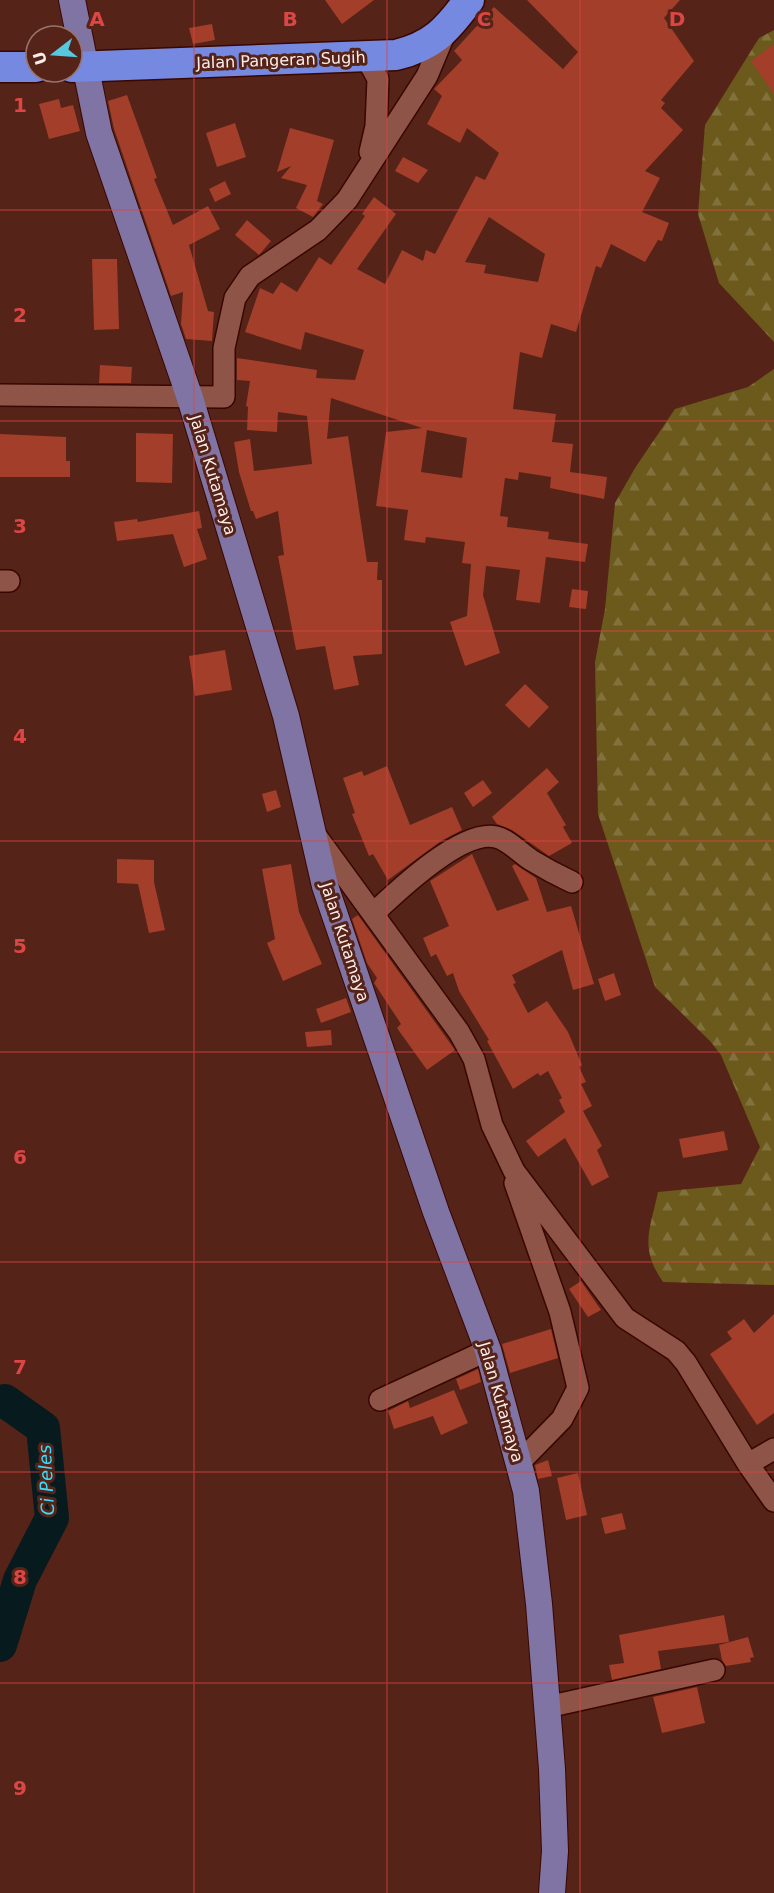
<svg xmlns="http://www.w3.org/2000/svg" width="774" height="1893" font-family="'DejaVu Sans',sans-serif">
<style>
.forest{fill:url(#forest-firs)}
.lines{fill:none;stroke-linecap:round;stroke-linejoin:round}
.river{stroke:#071b1f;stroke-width:34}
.building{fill:#a23e29;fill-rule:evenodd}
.minor-casing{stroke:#390701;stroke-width:24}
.major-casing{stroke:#390701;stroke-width:28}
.highway-casing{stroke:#390701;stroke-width:33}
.minor{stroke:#8e5448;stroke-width:21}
.major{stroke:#8074a4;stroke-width:26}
.highway{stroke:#7689e1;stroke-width:30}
.grid{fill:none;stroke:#dc4645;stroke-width:1.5;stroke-opacity:0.55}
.labels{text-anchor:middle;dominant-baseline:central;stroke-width:6;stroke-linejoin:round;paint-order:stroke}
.street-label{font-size:16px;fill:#fbedea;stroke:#562318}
.water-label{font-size:18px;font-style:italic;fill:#39ddfb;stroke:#562318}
.grid-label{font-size:20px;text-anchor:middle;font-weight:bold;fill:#dc4645;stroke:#562318;stroke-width:6;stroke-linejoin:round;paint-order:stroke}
</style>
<defs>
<pattern id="forest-firs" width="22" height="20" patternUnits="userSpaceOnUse" patternTransform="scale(1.5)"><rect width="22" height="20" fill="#6b5a1c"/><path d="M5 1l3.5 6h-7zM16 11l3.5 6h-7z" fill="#81723d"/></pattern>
</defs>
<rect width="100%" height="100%" fill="#562318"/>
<path class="forest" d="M774,30v312l-55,-59 -21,-69 7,-89 54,-87z
M774,369v916l-111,-3c-24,-35 -13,-52 -5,-90l83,-8 19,-37 -39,-92 -11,-14 -55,-54 -57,-173 -3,-152 10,-53 10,-106 20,-35 40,-59 73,-22z"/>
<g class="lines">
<path class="river" d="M0,1402l5,-1 38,27 9,90 -32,62 -20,65"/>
</g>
<path class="building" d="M325,0h49l-32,24z
M527,0h153l-16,18 30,43 -33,39 4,3 -4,5 22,22 -38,41 15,7 -18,34 27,11 -7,18 -4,-1 -13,22 -34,-18 -10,24 -5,-2 -20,66 -25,-8 -9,34 -22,-6 -7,57 43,5 -4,28 21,2 -3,28 37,5 -3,22 -54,-11 1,-11 -32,-5 -1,8 -13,-2 -5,38 8,1 -1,10 42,5 -1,7 40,5 -3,18 -39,-5 -6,46 -24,-3 4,-30 -34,-4 -3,29 17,58 -35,13 -15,-44 17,-6 4,-52 -9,-1 3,-21 -39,-5 -1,6 -21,-3 4,-30 -32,-4 10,-74 36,-4 -91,-30 -4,41 21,-3 19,126h11l-1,18h5v74l-29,2 6,29 -25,5 -9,-44 -29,4 -18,-94 6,-1 -6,-44 -22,8 -3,-8h-2l-12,-39 -5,-30 16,-3 4,32 58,-7 -5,-48 -29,-4 -1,20 -30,-2 1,-23 -2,-1 4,-25 -13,-1v-22l80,12 -1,8 39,2 9,-30 -59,-18 -4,18 -56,-18 15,-44 13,6 8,-12 16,10 22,-35 12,8 34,-49 -3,-2 12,-17 22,17 -39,55 28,15 17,-34 21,11 3,-11 9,4 41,-78 9,4 14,-27 -32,-25 -7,15 -33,-19 15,-28 -8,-7 28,-29 -8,-9 40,-44 69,62 15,-17zM489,217l56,37 -7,28 -54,-9 2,-8 -21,-3zM427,430l40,8 -5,40 -41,-6z
M212,24l3,16 -22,4 -4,-16z
M774,44v50l-23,-33z
M127,95l30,83 -3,1 19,46 35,-19 12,23 -31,16 19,66 6,1 -2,29 -26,-2 -5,-15 2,-32 -12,4 -57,-167 -6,-28z
M59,99l2,9 12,-3 7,26 -31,8 -10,-35z
M235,123l11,34 -29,10 -11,-34z
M290,128l44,12 -17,61 6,3 -10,13 -17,-9 11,-23 -26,-7 10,-12 -14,6z
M403,157l25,13 -10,13 -23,-12z
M225,181l6,13 -16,8 -6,-13z
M247,220l24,21 -12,14 -24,-20z
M92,259h25l2,70 -25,1z
M100,365l32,2 -1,16h-32z
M136,433l37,1 -1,49 -36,-1z
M0,434l66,3v24h4v16h-70z
M199,511l3,17 -5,1 10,30 -23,8 -11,-33 -56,7 -3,-19 23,-3 1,3z
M572,589l16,2 -2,18 -17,-2z
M225,650l7,40 -37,6 -6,-40z
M525,684l24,23 -20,21 -24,-23z
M387,766l23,59 42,-18 10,23 -21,11 -53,39 -15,-26 -4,2 -17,-42 3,-1 -12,-35 19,-7 2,5z
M547,768l12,14 -12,11 19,32 -3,2 9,16 -23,13 -37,-26 -15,-6 -5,-7z
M483,780l9,13 -19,14 -9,-14z
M276,790l5,17 -14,5 -5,-18z
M472,854l25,57 32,-11 -17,-34 3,-2 21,14 11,34 24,-6 23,78 -21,6 -11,-40 -50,25 4,8 -3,1 15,29 19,-12 21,31 14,33 -3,2 7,15 -5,2 11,22 -9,5 19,35 -5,4 12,27 -17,9 -27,-48 -27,19 -12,-16 39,-29 -6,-12 3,-2 -14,-27 -8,5 -2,-3 -25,16 -26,-48 2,-1 -30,-49 -6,-18 -6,3 -11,-22 -5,3 -8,-19 26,-12 -19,-45z
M117,859l37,1v22l11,48 -16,3 -11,-49 -21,-1z
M291,864l8,48 23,52 -39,17 -16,-38 8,-4 -13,-70z
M358,915l97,135 -28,20 -30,-42 4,-4 -27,-41 3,-5 -10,-15 -15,-44z
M614,973l7,22 -16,6 -7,-22z
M346,998l5,14 -30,11 -5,-14z
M331,1030l1,15 -25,2 -2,-15z
M724,1131l4,19 -45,8 -4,-19z
M581,1281l20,29 -13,7 -19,-28z
M774,1314v99l-17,12 -47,-71 22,-15 -5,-7 17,-13 10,14z
M551,1329l7,29 -48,15 -8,-29z
M478,1369l3,13 -21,8 -4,-11z
M454,1390l14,33 -27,12 -8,-19 -39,13 -6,-18 20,-10 2,7z
M548,1460l4,16 -14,3 -3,-14z
M578,1473l9,42 -21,5 -9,-42z
M622,1513l4,16 -21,5 -4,-16z
M724,1615l5,27 -71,9 3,18 -49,11 -3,-15 15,-2 -5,-28z
M748,1637l6,20 -4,1 1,4 -25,4 -4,-6 -3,-15z
M697,1687l8,36 -43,10 -9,-36z"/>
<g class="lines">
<defs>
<path id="minor" d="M366,57l12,22 -2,47 -6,26
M0,395l224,2v-49l11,-50 15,-22 68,-46 29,-30 80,-124 18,-43
M0,581h9
M314,833l145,199 15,27 18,66 22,46 111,147 51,33 10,12 62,101 26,37
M373,914c23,-22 89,-85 123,-77 13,3 24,16 35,23 13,8 26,15 41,22
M515,1183l45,129 18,76 -16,31 -44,45
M380,1400l108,-50
M748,1464l26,-15
M547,1707l167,-37"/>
<path id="major" d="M72,0l27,133 91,265 96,318 39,170 111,326 52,138 38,141 13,113 13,165 3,82 -3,42"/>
<path id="highway" d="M0,67h36
M72,67l324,-12c37,-9 51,-25 73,-55"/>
</defs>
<use href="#minor" class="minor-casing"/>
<use href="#major" class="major-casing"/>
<use href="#highway" class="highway-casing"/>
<use href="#minor" class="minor"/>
<use href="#major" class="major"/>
<use href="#highway" class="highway"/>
</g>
<path class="grid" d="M194,0v1893M387,0v1893M580,0v1893M0,210h774M0,421h774M0,631h774M0,841h774M0,1052h774M0,1262h774M0,1472h774M0,1683h774"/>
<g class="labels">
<g class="street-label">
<text transform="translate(281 60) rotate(-2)">Jalan Pangeran Sugih</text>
<text transform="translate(213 475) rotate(73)">Jalan Kutamaya</text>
<text transform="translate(345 942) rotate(72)">Jalan Kutamaya</text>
<text transform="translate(501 1402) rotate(74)">Jalan Kutamaya</text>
</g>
<g class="water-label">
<text transform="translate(46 1480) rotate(-93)">Ci Peles</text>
</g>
</g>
<g class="grid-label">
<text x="97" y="26">A</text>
<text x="290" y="26">B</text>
<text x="484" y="26">C</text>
<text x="677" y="26">D</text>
<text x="20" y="112">1</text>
<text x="20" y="322">2</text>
<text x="20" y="533">3</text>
<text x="20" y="743">4</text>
<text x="20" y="953">5</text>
<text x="20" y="1164">6</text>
<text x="20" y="1374">7</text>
<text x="20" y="1584">8</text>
<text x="20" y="1795">9</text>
</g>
<g transform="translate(54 54) rotate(253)"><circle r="28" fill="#562318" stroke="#98746c" stroke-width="1.5"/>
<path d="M0-4.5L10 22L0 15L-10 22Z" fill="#56c9e1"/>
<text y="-9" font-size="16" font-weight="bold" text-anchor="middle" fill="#fbedea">U</text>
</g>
</svg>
